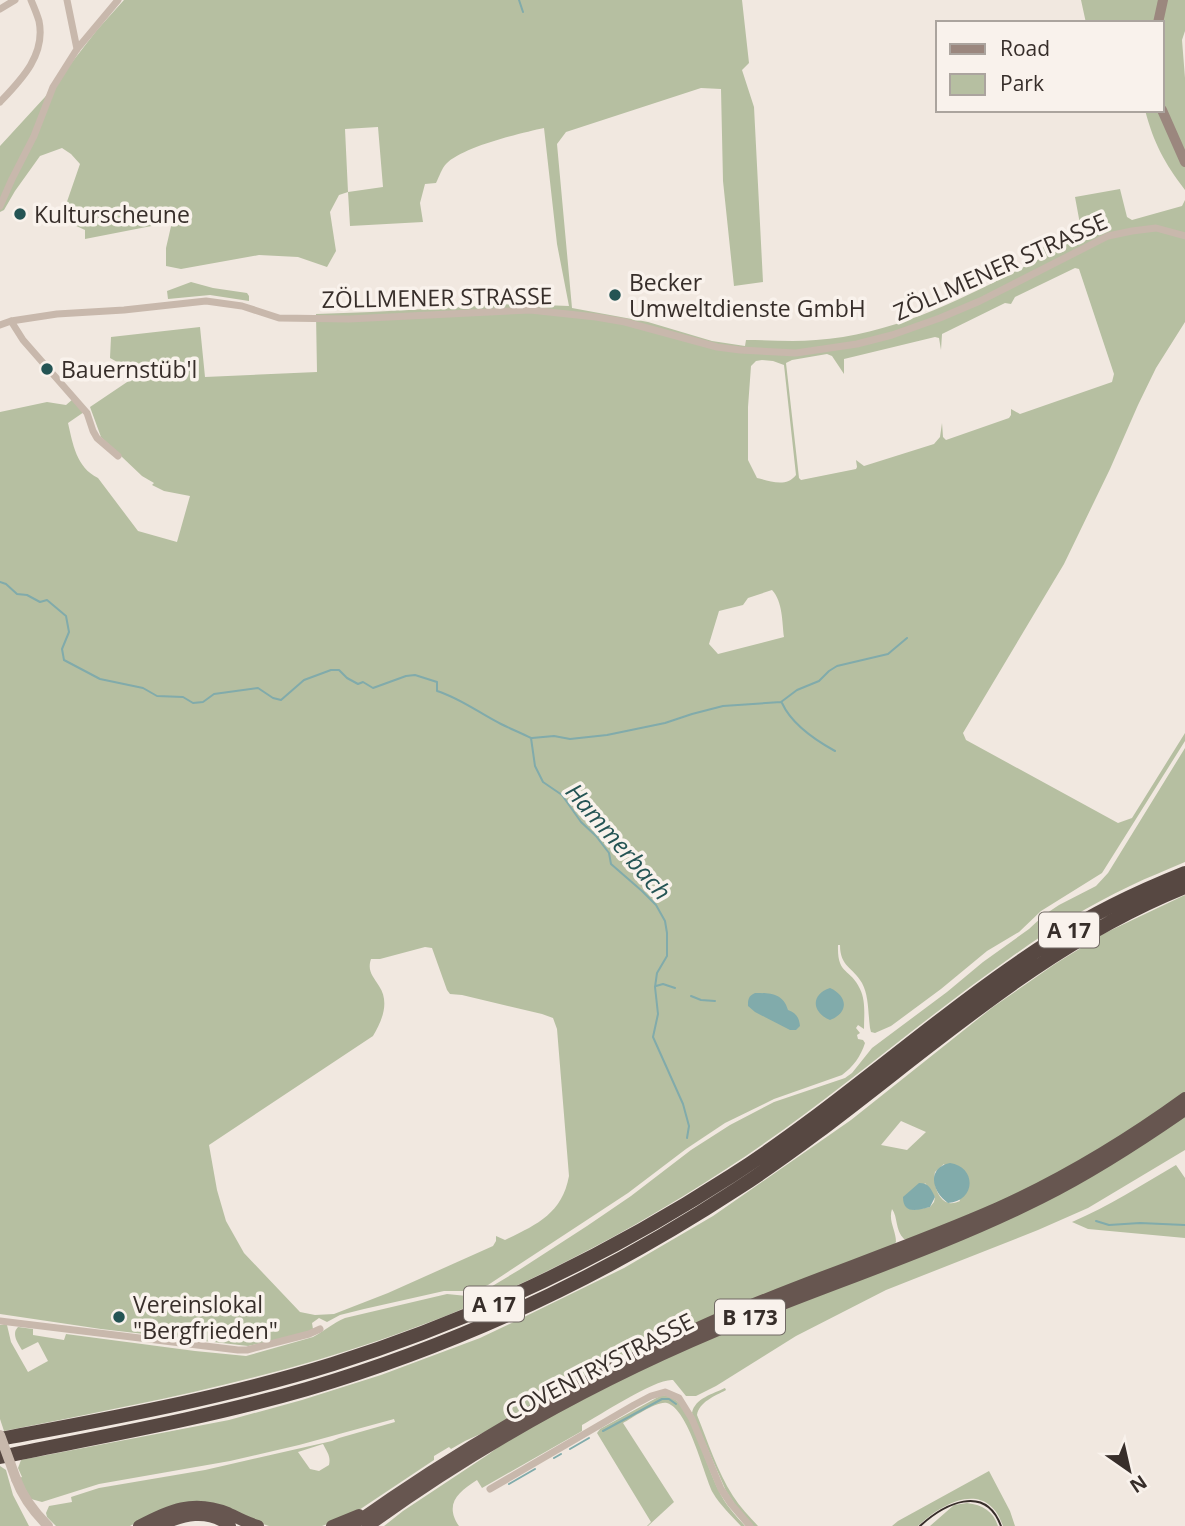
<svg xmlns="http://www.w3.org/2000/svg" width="1185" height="1526" font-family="'Open Sans',sans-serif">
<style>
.green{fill:#b6bfa1;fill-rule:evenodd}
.water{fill:#81abab}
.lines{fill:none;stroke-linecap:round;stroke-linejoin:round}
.stream{stroke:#81abab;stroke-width:2}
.minor{stroke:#c8b8ac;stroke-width:7}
.tertiary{stroke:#c8b8ac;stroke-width:10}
.secondary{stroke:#9b877e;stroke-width:10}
.trunk{stroke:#675650;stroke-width:12}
.motorway{stroke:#574842;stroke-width:14}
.tram{stroke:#372e2a;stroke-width:2}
.tertiary-bridge{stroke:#c8b8ac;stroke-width:10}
.poi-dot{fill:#245454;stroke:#f9f2ec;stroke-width:2.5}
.labels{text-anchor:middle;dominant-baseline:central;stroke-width:7;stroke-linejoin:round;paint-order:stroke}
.shield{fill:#f9f2ec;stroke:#716964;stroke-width:2}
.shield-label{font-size:21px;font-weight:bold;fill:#372e2a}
.poi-label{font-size:23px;fill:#372e2a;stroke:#f9f2ec;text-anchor:start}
.street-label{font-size:23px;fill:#372e2a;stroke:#f9f2ec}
.water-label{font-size:24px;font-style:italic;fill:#245454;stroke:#f9f2ec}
</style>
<rect width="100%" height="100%" fill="#f1e8e0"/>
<path class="green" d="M124,0h618l7,63 -7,7 12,37 9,175 -29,4 -11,-105 -2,-92 -20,-1 -135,44 -9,12 15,164 76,14 64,19 33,5 1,-6c23,0 47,2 70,0 83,-6 155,-46 227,-83l-4,-8 40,-22 1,-3 -5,-27 45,-8 7,28 5,3 50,-14 3,-6v122l-29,46 -18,37 -28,64 -46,95 -101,169 3,7 152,83 14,-5 53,-85v8l-83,132 -61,38 -22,21 -32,19 -46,38 -50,37 -16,7 -4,-1 -1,-4c-2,-15 -1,-32 -8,-45 -9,-16 -22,-16 -22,-38h-2c-1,31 12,22 22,44 6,12 4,27 4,40l-6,-4 -2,3 4,5 -3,2 1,4 5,1 2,3c-4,13 -12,24 -23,32l-68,24 -49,24 -39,26 -58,44 -140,92 -15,6h-29l-80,18 -24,6 -13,7 -8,-4 -7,5 1,6 -2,3 -63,14 -147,-17 -101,-15v-902l47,-10 19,3 7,-6 11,13 -16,11c5,21 8,44 30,55l40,53 39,11 13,-46 -26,-5 -12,-6 2,-2 -12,-7 -41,-39 -11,-30 49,-33 -29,-16 1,-21 89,-10 5,50 112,-5 -1,-58 55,-2 144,-8 54,2 -12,-62 -13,-116c-23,5 -82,19 -98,36 -4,4 -7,13 -10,19l-11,1 -5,19 3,19 -73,4 -2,-34 -9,3 -9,17 6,39 -9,16 -29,-10 -39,-2 -78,14 -15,-3v-18l6,-26 -87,17v-9l-24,-11 19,-55 -9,-10 -9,-6 -22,8 -25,35 -11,19 -4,2v-66l45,-49 52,-67zM378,127l5,60 -35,5 -3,-63zM1075,268l4,1 35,105 -2,8 -92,32 -9,-5v6l-2,3 -63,22 -3,-3 -1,-14 -2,14 -6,7 -70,22 -8,-6 1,7 -1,2 -55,11 -2,-2 -13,-115 6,-3 35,-6 5,2 12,18v-15l91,-22 4,1 2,12 1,-16 63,-31 6,1 4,-7zM762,360l11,1 11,4 12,110c-10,13 -26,6 -39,3l-9,-18v-53l3,-41 5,-5zM772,590c11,12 10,32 12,47l-66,17 -9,-10 10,-33 24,-6 5,-7zM425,947l7,1 15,42 3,4 12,1 80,19 11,4 4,11 12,147c-7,38 -33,49 -64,64l-9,-4v5l-3,5 -105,47 -54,21 -19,1 -15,-3 -56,-59 -18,-32 -9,-31 -8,-45 164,-109c9,-15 17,-34 6,-50 -6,-10 -12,-15 -8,-27h9z
M1081,0h104v31l-3,9 3,38v112c-21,-28 -31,-46 -40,-80h17v-87h-76z
M191,282l22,6 34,5 2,3v5l-39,-6 -42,4 -1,-8z
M1185,748v114c-18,8 -37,15 -55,24 -42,20 -83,45 -120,72 -97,68 -185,147 -284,211 -107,70 -224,130 -346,171 -122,42 -249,66 -376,91l-4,-12v-94h7l4,17 17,30 20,-11 -10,-19 -16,8c-4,-7 -11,-16 -4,-23l15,2v6l31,5 2,-6 129,17 51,5 67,-19c11,-6 20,-14 32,-19l102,-24 20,2 17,-5 35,-21 68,-44 44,-30 60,-46 39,-25 44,-23 71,-24 7,-5 20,-25 75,-56 36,-30 46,-33 15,-14 15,-10 37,-19 12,-13z
M1185,895v197c-58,42 -120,79 -185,110 -28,14 -60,25 -89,37h-7c-9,-9 -6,-22 -12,-30 -4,12 4,21 4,33l-4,5 -427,194 -14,8 -2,-2 -15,9v4l-84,56 -28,10h-53l-19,-6 -103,-3 -17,9h-74l-9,-9 -1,-4 3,-7 23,-4 -1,-5 28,-9 106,-18 127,-29 7,-3 56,-16 -1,-3 -95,26 -69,16 -131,23 -57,18 -11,-3 -12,-21 3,-1 -4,-9 3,-8 208,-40 73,-20 79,-25 99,-37 42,-20 102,-50 89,-52 138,-96 142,-113 62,-43 50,-31zM901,1121l25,11 -19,18 -26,-5zM944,1164l16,37c-3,1 -7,3 -11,2 -12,-3 -16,-21 -14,-31zM925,1183l10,14 -1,5 -4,5 -17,3zM323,1444c4,8 8,12 6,21l-10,6 -9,-2 -12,-17z
M1185,1115v35l-97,58 -50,22 -152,60 -90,46 -80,50 -20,10h-10l-13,-16c-17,-2 -73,35 -91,45v6l-100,57 -5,-8c-19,12 -33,24 -18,46h-75l19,-15 86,-57 16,-12 29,-18 131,-66z
M1176,1165l9,13v60l-97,-9 -16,-7c37,-16 70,-37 104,-57z
M725,1388l1,2c-11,6 -27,12 -29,25 11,27 20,56 36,81 7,11 16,20 25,30h-5l-15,-17 -12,-18 -34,-78c3,-15 21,-19 33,-25z
M666,1395c3,2 7,3 10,5 15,12 32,70 43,91 6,13 16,24 26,35h-4c-10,-11 -21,-21 -28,-33 -10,-20 -24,-83 -46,-90 -9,-3 -35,15 -44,20l51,79 -26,24h-1l4,-4 -54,-89 3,-4 60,-33z
M0,1466l6,4 7,25 16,31h-29z
M989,1471l21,40 5,15h-12c-16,-47 -60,-24 -85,0h-26l6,-5z
M967,1503c16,2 26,8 31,23h-68l24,-21z"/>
<path class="water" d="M830,988c18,8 19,25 0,32 -19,-8 -19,-26 0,-32z
M755,993c15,0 28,0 33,17 8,3 11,7 12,16l-4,4h-6l-35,-18 -7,-6c0,-6 0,-10 7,-13z
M950,1163c27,4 26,38 -2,40 -16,-11 -22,-35 2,-40z
M919,1183c10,0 12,6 16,14l-5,10c-12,3 -27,8 -27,-10z"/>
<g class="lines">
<path class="stream" d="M519,0l4,12
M0,582l6,2 11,10 10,1 13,7 7,-2 19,16 3,16 -7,17 2,11 36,19 43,9 14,8 26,1 10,6 10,-1 11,-8 44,-6 15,10 8,2 23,-20 27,-10h8l8,8 11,6 5,-2 10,6 33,-12 9,-1 22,7v9c23,7 42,22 64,33 10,5 20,9 30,14l4,28 8,16 19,13 19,27 15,14 13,17 2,11 31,27 14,14 9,16 2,12v23l-10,17 -2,14 3,27 -5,23 30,67 6,22 -2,12
M782,703c10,22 33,37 53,48
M532,738l22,-2 16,3 37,-4 58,-12 27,-9 31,-8 58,-4 16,-12 22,-9 10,-10 8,-5 51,-12 19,-16
M656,986l7,-2 12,4
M691,996l10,4 14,1
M1096,1221l13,4 31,-2 45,2
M603,1431l59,-32h7l7,5
M570,1449l19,-11
M554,1458l7,-4
M509,1484l26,-15"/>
<path class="minor" d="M67,0l10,49
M0,9l15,-9
M0,102c21,-22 46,-47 39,-81 -2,-7 -5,-14 -8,-21
M0,206l12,-27 22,-43 19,-49 24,-38 41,-49
M11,321l12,19 64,73 6,18 4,7 21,18
M0,325l11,-4 46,-7 67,-4 82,-9 36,5 37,12 70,1 181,-9 66,7 29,5 92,25 23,3 56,3 61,-9 35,-9 48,-17 40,-17 128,-65 24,-5 24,-3 29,8
M0,1321l238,29h9l62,-16 11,-5
M490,1489l144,-84 17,-9 14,-4 14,6 13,21 29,70 10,15 19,22"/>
<path class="tertiary" d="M16,1479c7,19 18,33 32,47"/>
<path class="secondary" d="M1158,23l5,-23
M1162,110l23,52"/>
<path class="trunk" d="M139,1526c30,-16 54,-27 89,-13 10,5 19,10 30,13
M158,1526c25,-11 49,-18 72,0
M332,1526l27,-11
M351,1526c112,-80 231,-148 358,-203 95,-42 194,-73 289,-115 66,-30 129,-68 187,-110
M368,1526c108,-78 226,-144 350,-196 107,-45 219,-80 323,-132 50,-25 98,-56 144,-88"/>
<path class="motorway" d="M0,1439c111,-21 224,-41 333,-75 140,-44 274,-108 398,-188 112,-72 210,-165 323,-237 41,-27 86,-48 131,-66
M0,1457c103,-21 207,-39 307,-68 153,-45 297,-113 430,-200 151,-98 278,-234 448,-302"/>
<path class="tram" d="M920,1526c24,-22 65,-43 81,0"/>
<path class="tertiary-bridge" d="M0,1435l16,44"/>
</g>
<g class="poi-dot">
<circle cx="20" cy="214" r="7"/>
<circle cx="615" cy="295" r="7"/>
<circle cx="47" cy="369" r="7"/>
<circle cx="119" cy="1317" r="7"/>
</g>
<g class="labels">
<g class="shield">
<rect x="1039" y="912.5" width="60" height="35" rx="5"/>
<rect x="464" y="1286.5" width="60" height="35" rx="5"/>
<rect x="715" y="1299.5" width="70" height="35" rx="5"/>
</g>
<g class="shield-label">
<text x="1069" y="930">A 17</text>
<text x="494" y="1304">A 17</text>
<text x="750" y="1317">B 173</text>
</g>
<g class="poi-label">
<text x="34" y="214">Kulturscheune</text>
<text x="629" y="282">Becker<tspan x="629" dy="26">Umweltdienste GmbH</tspan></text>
<text x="61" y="369">Bauernstüb'l</text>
<text x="133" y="1304">Vereinslokal<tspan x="133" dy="26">"Bergfrieden"</tspan></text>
</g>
<g class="street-label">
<text transform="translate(1000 266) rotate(-24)">ZÖLLMENER STRASSE</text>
<text transform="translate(437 297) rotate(-1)">ZÖLLMENER STRASSE</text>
<text transform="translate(599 1366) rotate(-27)">COVENTRYSTRASSE</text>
</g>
<g class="water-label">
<text transform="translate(619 841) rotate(49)">Hammerbach</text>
</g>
</g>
<rect x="936" y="21" width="228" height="91" fill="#f9f2ec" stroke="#aba49e" stroke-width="2"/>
<rect x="950" y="44" width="35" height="10" fill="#9b877e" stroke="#aba49e" stroke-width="2"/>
<text x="1000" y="56" font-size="21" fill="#372e2a">Road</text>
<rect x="950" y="74" width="35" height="21" fill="#b6bfa1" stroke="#aba49e" stroke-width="2"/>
<text x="1000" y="91" font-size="21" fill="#372e2a">Park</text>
<g transform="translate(1129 1470) rotate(146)" stroke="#f9f2ec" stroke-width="5" paint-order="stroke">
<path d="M0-5L12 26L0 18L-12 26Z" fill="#372e2a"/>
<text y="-10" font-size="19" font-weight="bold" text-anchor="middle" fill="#372e2a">N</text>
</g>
</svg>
